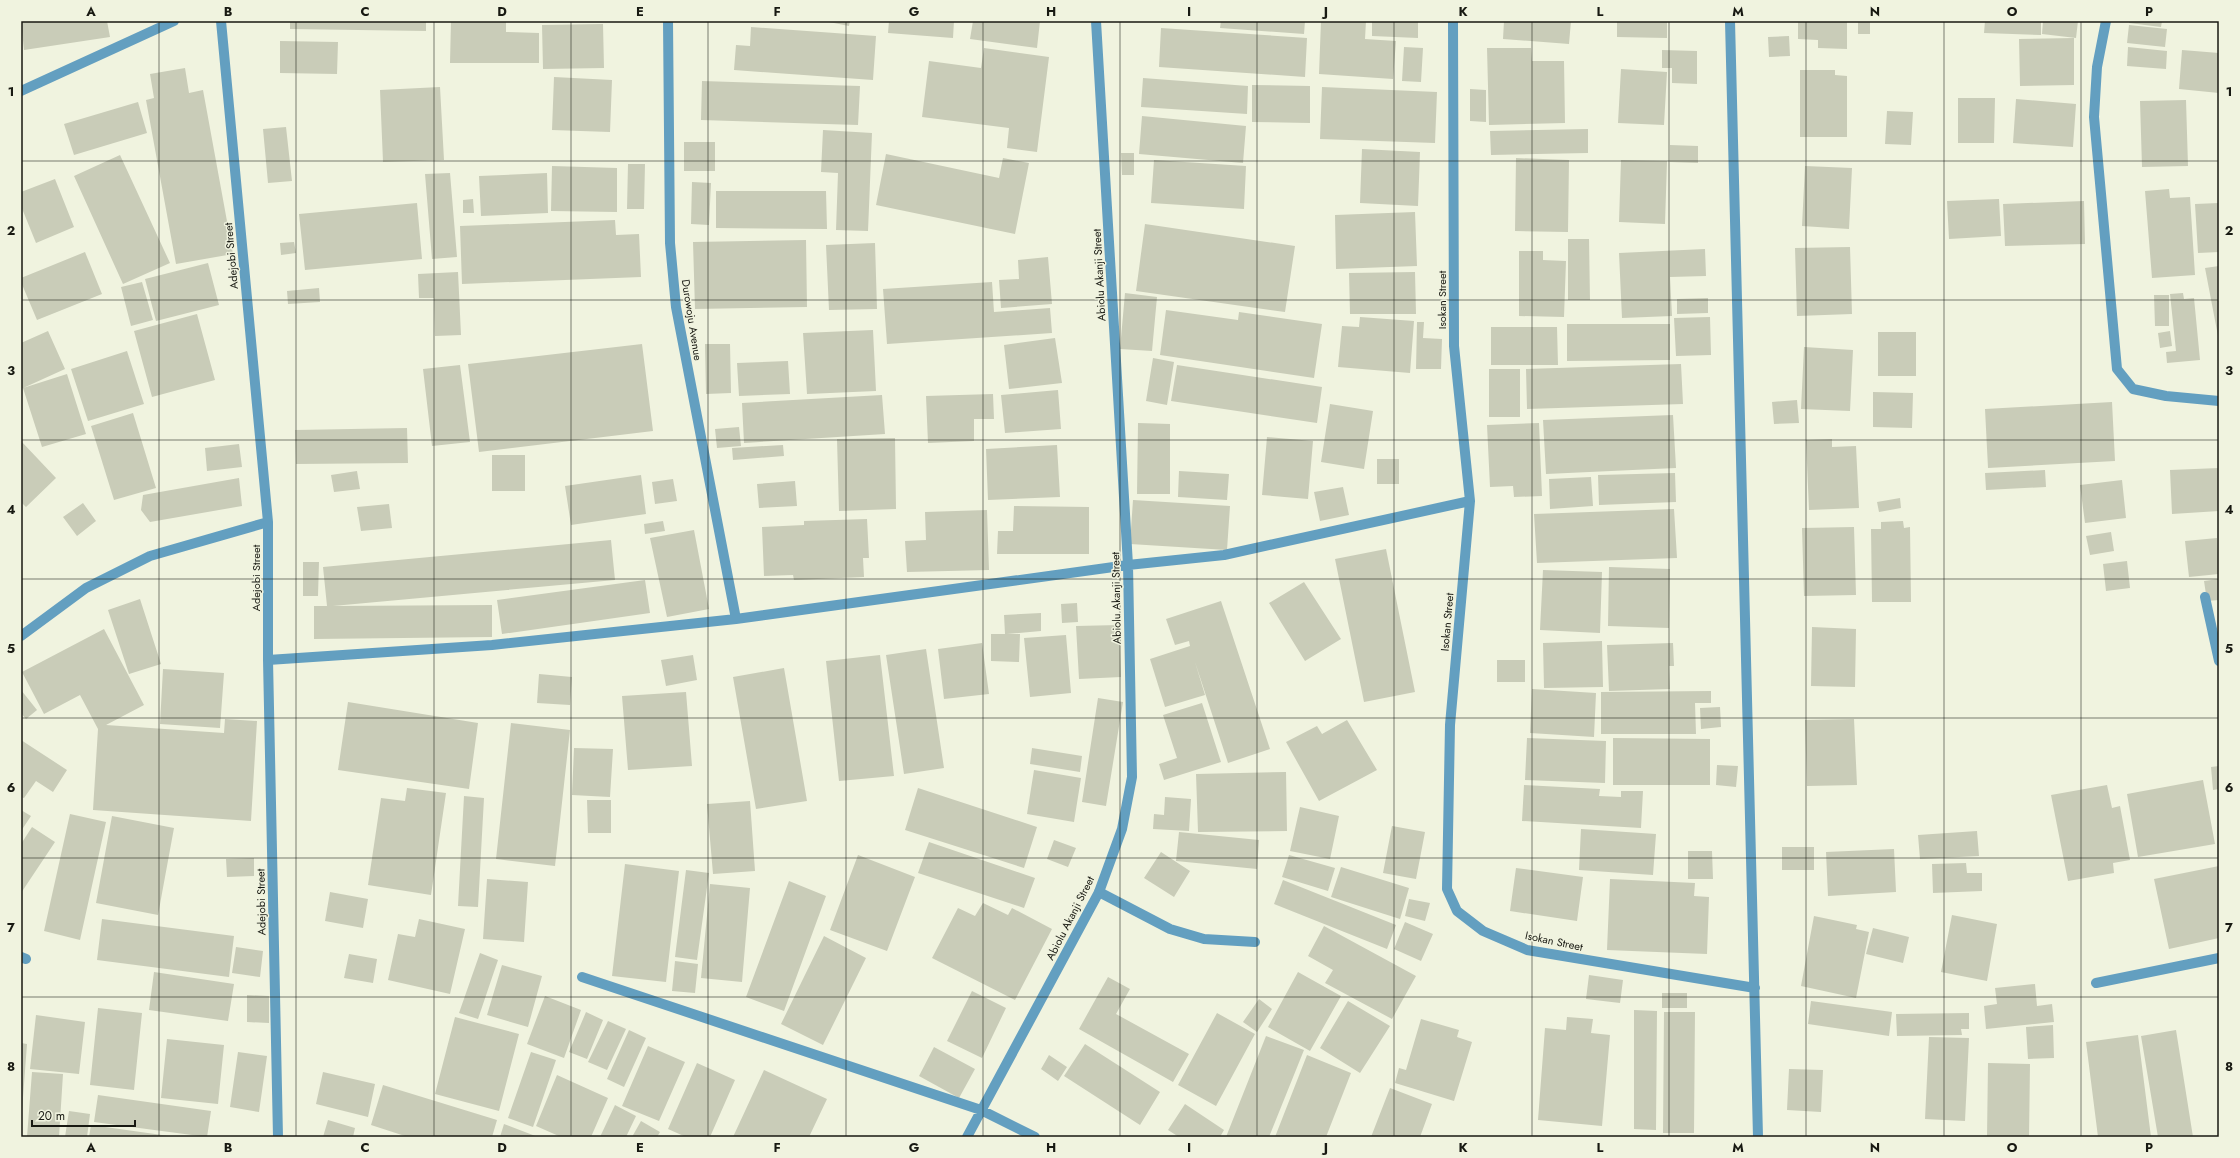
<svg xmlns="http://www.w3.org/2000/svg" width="2240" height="1158" font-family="Jost,sans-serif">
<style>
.building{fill:#c9ccb8}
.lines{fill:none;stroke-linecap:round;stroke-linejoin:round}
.lane{stroke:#639fc0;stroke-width:10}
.street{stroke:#639fc0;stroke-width:10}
.grid{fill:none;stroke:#181912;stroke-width:1;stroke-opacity:0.55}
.labels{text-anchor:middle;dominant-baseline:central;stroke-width:3;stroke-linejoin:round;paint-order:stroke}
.street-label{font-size:11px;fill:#181912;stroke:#f0f3df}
.neatline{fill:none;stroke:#181912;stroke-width:1.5}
.grid-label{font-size:13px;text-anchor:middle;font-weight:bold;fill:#181912}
</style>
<rect width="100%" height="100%" fill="#f0f3df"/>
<path class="building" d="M21,21h86l3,16 -86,13z
M290,21h136v10l-136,-2z
M451,21h55v11l33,1v30h-89z
M824,21h26l-1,5z
M889,21h65l-1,17 -65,-5z
M973,21h67l-3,27 -67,-9z
M1221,21h84l-1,13 -84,-6z
M1321,21h45l-1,18 31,2 -3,38 -74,-5z
M1372,21h46v17l-46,-2z
M1504,21h67l-2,23 -66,-5z
M1617,21h50v17l-50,-1z
M1798,21h49v28l-29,-1v-8l-20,-1z
M1985,21h56v14l-57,-2z
M2043,21h35l-2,17 -34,-4z
M2129,21h33l-1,6 -32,-4z
M1858,22h12v12h-12z
M603,24l1,44 -61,1 -1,-44z
M2129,25l38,4 -2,18 -38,-4z
M751,27l125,9 -3,44 -139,-10 2,-25 14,1z
M1161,28l146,10 -2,39 -146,-10z
M1789,36l1,20 -21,1 -1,-20z
M2074,38v47l-54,1 -1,-47z
M280,41l58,1 -1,32 -57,-1z
M1404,47l19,1 -2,34 -19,-1z
M2128,47l39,4 -1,18 -39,-3z
M984,48l65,9 -12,95 -30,-4 2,-20 -87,-11 7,-56 52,7z
M1487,48h44l1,13h32l1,62 -76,2z
M1662,50l35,1v33l-25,-1v-15h-10z
M2182,50l37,3v40l-40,-4z
M185,68l4,25 14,-3 30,164 -57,10 -30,-164 8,-2 -4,-24z
M1621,69l46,3 -3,53 -46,-2z
M1800,70h35v5l12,1v61h-47z
M554,77l58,3 -2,52 -58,-2z
M1143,78l105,8 -1,28 -106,-7z
M702,81l158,5 -2,39 -157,-5z
M1252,85l58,1v37l-58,-1z
M440,87l4,73 -61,2 -3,-72z
M1322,87l115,5 -2,51 -115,-4z
M1470,89l16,1v32l-16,-1z
M1958,98h37l-1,45h-36z
M2016,99l60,5 -3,43 -60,-4z
M2186,100l2,66 -46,1 -2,-66z
M138,102l9,31 -73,22 -10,-31z
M1887,111l26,1 -2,33 -26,-1z
M1142,116l104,10 -3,37 -104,-9z
M286,127l6,54 -24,2 -5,-54z
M1588,129v24l-97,2 -1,-24z
M823,130l49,3 -4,98 -32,-1 2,-57 -17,-1z
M684,142h31v29h-31z
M1670,145l28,1v17l-28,-1z
M1362,149l58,3 -2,54 -58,-3z
M1121,153h13v22h-12z
M886,154l113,24 4,-20 26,5 -14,71 -139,-29z
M120,155l50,108 -47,21 -49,-108z
M1516,158l53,2 -1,72 -53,-1z
M1154,160l92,6 -2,43 -93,-6z
M1621,160l46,1 -2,63 -46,-2z
M628,164h17l-1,45h-17z
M552,166l65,2v44l-66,-1z
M1805,166l47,2 -3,61 -47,-3z
M450,173l7,84 -25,2 -7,-85z
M547,173l1,40 -67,3 -2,-40z
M55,179l19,48 -38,16 -15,-37v-14z
M692,182l19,1 -2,42 -18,-1z
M2169,189l1,9 20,-1 5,78 -43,3 -7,-87z
M716,191h110l1,38 -111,-1z
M473,199l1,14h-11v-13z
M1999,199l2,37 -52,3 -2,-38z
M2084,201l1,43 -80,2 -2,-42z
M417,203l5,56 -117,11 -6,-56z
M2219,203v49l-21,1 -3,-49z
M1415,212l2,54 -81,3 -1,-54z
M615,220l1,15 23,-1 2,43 -179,7 -2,-58z
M1145,224l150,22 -10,66 -149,-21z
M1568,239h21l1,61h-22z
M806,240l1,67 -112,2 -2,-67z
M294,242l2,11 -15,2 -1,-12z
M875,243l2,66 -48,1 -3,-65z
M1850,247l2,67 -55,2 -2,-68z
M1705,249l1,27 -36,1 2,39 -50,2 -3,-65z
M1519,251h24v9l23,1 -2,56 -45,-1z
M85,252l17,42 -65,26 -16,-38v-4z
M1048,257l4,47 -51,4 -2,-28 20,-1 -1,-19z
M208,263l11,42 -63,16 -11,-42z
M2219,266v70h-1l-13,-68z
M458,272l3,63 -26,1 -1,-38h-15l-1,-24z
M1415,272l1,42h-66l-1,-41z
M142,282l11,38 -22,6 -10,-39z
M992,282l2,30 56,-4 2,25 -165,11 -4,-55z
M319,288l1,14 -32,2 -1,-13z
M1125,293l32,4 -5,54 -32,-2z
M2183,293l1,6 10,-1 6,62 -33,3 -1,-11 10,-1 -6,-57z
M2154,295h15v31h-14z
M1708,298v15l-31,1v-15z
M1166,310l72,10 1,-8 83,12 -8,54 -154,-23z
M197,314l18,66 -63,17 -18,-66z
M1360,317l54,4 -4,52 -72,-6 4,-41 17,1z
M1710,317l1,38 -35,1 -2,-38z
M1417,322h7l-1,16 19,1 -1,30h-25z
M1567,324h103v36l-103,1z
M1491,327h66l1,38h-67z
M873,330l3,61 -69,3 -4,-61z
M48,331l17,38 -44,20v-46z
M2170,331l2,15 -12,2 -2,-15z
M1878,332h38v44h-38z
M1055,338l7,45 -53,6 -5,-44z
M642,344l11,87 -174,21 -11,-88z
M705,344h25l1,49 -25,1z
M1804,347l49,3 -3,61 -49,-2z
M127,351l17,53 -56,17 -17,-52z
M1153,358l21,4 -7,43 -21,-4z
M788,361l2,33 -51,2 -2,-33z
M1681,364l2,40 -156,5 -1,-40z
M460,365l10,77 -38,4 -9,-77z
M1177,365l145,22 -5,36 -146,-22z
M1489,369h31v48h-31z
M67,374l19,60 -44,13 -19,-59z
M1058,390l3,39 -56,4 -4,-38z
M1873,392l40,1 -1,35 -39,-1z
M993,394l1,25h-20v22l-46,2 -2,-47z
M882,395l3,39 -141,9 -2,-40z
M1797,400l2,23 -25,1 -2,-22z
M2112,402l3,59 -127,7 -3,-59z
M1330,404l43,7 -9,58 -43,-7z
M133,413l23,75 -42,12 -23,-74z
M1673,415l3,53 -130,6 -3,-54z
M1138,423l32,1v70h-33z
M1539,423l3,73 -28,1 -1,-11 -23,1 -3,-62z
M739,427l2,19 -24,2 -2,-19z
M407,428l1,35 -112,1 -1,-34z
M1267,437l46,4 -5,58 -46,-4z
M895,438l1,71 -57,2 -2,-72z
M1832,439v8l24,-1 3,62 -50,2 -3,-70z
M21,441l35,37 -30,29 -5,-5z
M239,444l3,23 -35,4 -2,-23z
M783,445l1,11 -51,4 -1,-12z
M1057,445l3,52 -72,3 -2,-51z
M492,455h33v36h-33z
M1377,459h22v25h-22z
M2219,468v43l-47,3 -2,-44z
M2045,470l1,17 -60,3 -1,-17z
M357,471l3,18 -26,3 -3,-17z
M1179,471l50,3 -2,26 -49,-3z
M1675,473l1,29 -77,3 -1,-30z
M641,475l5,39 -75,11 -6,-39z
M1591,477l2,29 -43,3 -1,-30z
M239,478l3,28 -92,16 -9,-12 2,-15z
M673,479l4,22 -22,3 -3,-22z
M2122,480l4,38 -41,5 -5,-38z
M795,481l2,25 -38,2 -2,-24z
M1343,487l6,28 -29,6 -6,-29z
M1900,498l1,10 -22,4 -2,-10z
M1133,500l97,6 -3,44 -97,-6z
M83,503l13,18 -19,15 -14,-19z
M389,504l3,24 -31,3 -4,-24z
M1014,506l75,1v47h-92l1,-23h15z
M1674,509l3,49 -140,5 -3,-49z
M987,510l2,60 -82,2 -2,-31 21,-1 -1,-28z
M867,519l2,39h-6l1,19 -70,3 -1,-5 -29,1 -2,-49 42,-2v-4z
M663,521l2,10 -20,3 -1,-10z
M1903,521l1,7 6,-1 1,75h-39l-1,-73h10v-7z
M1854,527l2,68 -52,1 -2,-68z
M694,530l15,79 -42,8 -17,-79z
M2111,532l3,19 -24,4 -4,-19z
M2217,538l2,36 -30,3 -4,-36z
M611,540l4,40 -282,26 159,-1v32l-178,2v-33h13l-4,-39z
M1386,549l29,143 -51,10 -29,-143z
M2127,561l3,27 -24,3 -3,-27z
M303,562h16l-1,34h-15z
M1609,567l61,2 -1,59 -61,-2z
M1543,570l59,2 -2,61 -60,-3z
M2219,579v21l-12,1 -3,-20z
M645,580l5,33 -148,21 -5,-34z
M1304,582l37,57 -36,22 -36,-58z
M140,599l21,65 -32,10 -21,-64z
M1221,601l49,148 -42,14 -33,-101 10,33 -40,12 -15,-48 40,-13 -1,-5 -14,4 -9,-26z
M1077,603l1,19 -16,1 -1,-19z
M1041,613v18l-34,3h13l-1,28 -28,-1v-27h14l-1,-19z
M1119,625l2,52 -42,2 -3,-53z
M1812,627l44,2 -1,58 -44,-1z
M104,629l40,76 -38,20 118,8 1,-14 32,2 -6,100 -158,-11 5,-81 -18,-34 -36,19 -22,-42z
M1066,635l5,58 -41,4 -6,-59z
M1602,641l1,46 -59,1 -1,-45z
M982,643l7,51 -45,5 -6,-50z
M1673,643l1,23h-5l1,23 -61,2 -2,-46z
M926,649l18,119 -40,6 -18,-119z
M693,655l4,25 -31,6 -5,-26z
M880,655l14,121 -55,5 -13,-120z
M1497,660h28v22h-28z
M784,668l23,133 -51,8 -23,-132z
M163,669l61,4 -4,55 -60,-4z
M539,674l33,3 -2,28 -33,-2z
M1532,689l64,4 -2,44 -64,-4z
M21,690l16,20 -11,9 -5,-6z
M1711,691v12h-16l1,31h-95v-42z
M686,692l6,74 -64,4 -6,-74z
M1098,698l25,4 -17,104 -24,-4z
M348,702l130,21 -9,66 -131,-19z
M1202,703l19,59 -57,18 -5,-16 18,-6 -14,-43z
M1720,707l1,20 -20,2 -1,-21z
M1854,719l3,66 -50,1 -2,-66z
M1347,720l30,50 -58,31 -33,-59 31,-16 5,8z
M511,723l59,7 -15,136 -59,-7z
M1527,738l79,3 -1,42 -80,-3z
M1613,738l97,1v46h-97z
M21,740l46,30 -14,22 -17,-11 -12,17 -3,-1z
M574,748l39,1 -3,48 -38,-2z
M1032,748l50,8 -2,16 -50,-8z
M1717,765l21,1 -2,21 -20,-2z
M2219,766v23l-6,1 -2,-23z
M1034,770l47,8 -7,44 -47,-8z
M1286,772l1,59 -89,1 -2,-58z
M2203,780l12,64 -77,13 -11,-63z
M1524,785l76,4 -1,7 22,1v-6h22l-2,37 -119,-7z
M2107,785l5,23 8,-2 10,54 -17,3 1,10 -46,8 -17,-86z
M407,788l39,5 -15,102 -63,-10 13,-87 24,3z
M918,788l119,39 -13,41 -119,-38z
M464,796l20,2 -6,109 -20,-1z
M1165,797l26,2 -2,32 -36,-2 1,-15 10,1z
M587,800h24v33h-23z
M750,801l5,70 -42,3 -6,-70z
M1300,807l39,9 -9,43 -40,-8z
M21,810l10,6 -10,15z
M70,814l36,8 -26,118 -36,-9z
M112,816l62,12 -16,87 -62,-12z
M1392,826l33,6 -9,47 -33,-6z
M32,827l23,15 -34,51v-49z
M1581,829l75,5 -3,41 -74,-5z
M1977,831l2,25 -59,3 -2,-24z
M1179,832l80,8 -2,29 -81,-8z
M1054,840l22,8 -8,19 -21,-8z
M929,842l106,36 -11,30 -106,-35z
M1782,847h32v23h-32z
M1894,849l2,43 -68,4 -2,-44z
M1688,851h24l1,28h-25z
M1161,852l29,19 -16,26 -30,-19z
M858,855l57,22 -28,74 -57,-21z
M1289,855l46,13 -7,23 -46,-14z
M254,858v18l-27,1 -1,-18z
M1966,863l1,10h15v18l-49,2 -1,-29z
M625,864l54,7 -13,111 -54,-6z
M2219,866v72l-50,11 -15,-70z
M1341,867l68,21 -9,31 -69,-22z
M1516,868l67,9 -6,44 -67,-10z
M686,870l23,3 -12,87 -22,-3z
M487,879l41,3 -4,60 -41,-3z
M1610,879l85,4 -1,13 15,1 -2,57 -100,-4z
M1283,880l113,45 -9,24 -113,-45z
M789,881l37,15 -42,115 -38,-14z
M710,884l40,4 -8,94 -41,-4z
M330,892l38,7 -5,29 -38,-7z
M1409,899l21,4 -5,18 -20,-5z
M983,903l25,12 4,-7 40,21 -37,71 -83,-42 26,-50 17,8z
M1952,915l45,9 -10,57 -46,-9z
M1814,916l43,9 -1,4 13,3 -13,66 -55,-12z
M102,919l132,17 -5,41 -132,-17z
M419,919l46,10 -15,65 -62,-14 10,-46 17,3z
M1405,922l28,12 -12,27 -27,-12z
M1324,926l92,50 -24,43 -67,-36 8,-13 -25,-14z
M1873,928l36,9 -6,26 -37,-9z
M824,936l42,22 -43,87 -42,-21z
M236,947l27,4 -3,26 -28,-4z
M480,953l18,7 -20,59 -19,-6z
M349,954l28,5 -4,24 -29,-5z
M675,961l23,3 -3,29 -23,-2z
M502,965l40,11 -14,51 -41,-12z
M154,972l80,12 -6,37 -79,-11z
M1298,972l43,24 -31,55 -42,-24z
M1589,975l34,5 -3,23 -34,-4z
M1108,977l22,12 -14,25 73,40 -16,28 -94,-53z
M2035,984l2,22 15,-2 2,18 -68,7 -2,-23 13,-2 -2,-16z
M972,991l34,17 -24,50 -35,-17z
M1662,993h25v15h-25z
M247,995l22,1v27l-22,-1z
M545,996l36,14 -17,48 -37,-14z
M1259,999l13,10 -15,23 -14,-10z
M1348,1001l42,25 -30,47 -40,-25z
M1811,1001l81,11 -3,24 -81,-12z
M98,1008l44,5 -8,77 -44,-5z
M1634,1010l23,1 -1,119 -22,-1z
M586,1012l17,8 -16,39 -18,-7z
M1664,1012h31l-1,121h-31z
M1217,1013l38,21 -39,72 -38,-21z
M1969,1013v16h-8l1,6 -65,1 -1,-22z
M36,1015l49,7 -6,52 -49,-5z
M455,1017l64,17 -20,77 -64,-17z
M1567,1017l26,2 -2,14 19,2 -8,91 -64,-6 7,-92 21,2z
M1421,1019l38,11 -2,7 15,5 -18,59 -59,-18 4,-15 7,2z
M608,1021l18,8 -19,41 -19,-8z
M2053,1025l1,33 -26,1 -2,-32z
M629,1030l17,8 -22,49 -17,-8z
M2176,1030l17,107h-35l-17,-101z
M2138,1035l13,102h-53l-12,-95z
M1266,1036l38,14 -35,87h-43z
M1929,1037l40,1 -4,83 -40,-2z
M167,1039l57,6 -6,59 -57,-6z
M21,1043l6,1 -5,67h-1z
M1085,1044l75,48 -20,33 -76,-49z
M648,1046l37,16 -26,59 -37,-15z
M934,1047l41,22 -16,29 -40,-22z
M238,1052l29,4 -8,56 -29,-5z
M531,1052l25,8 -23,67 -25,-9z
M1049,1055l18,12 -9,14 -17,-12z
M1307,1055l44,18 -25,64h-51z
M697,1063l38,17 -25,57h-24l-18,-8z
M1988,1063l42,1 -1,73h-42z
M1789,1069l34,1 -2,42 -34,-2z
M764,1070l63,29 -18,38h-76z
M32,1072l31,2 -4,63h-32z
M323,1072l52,12 -7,33 -52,-13z
M557,1075l51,23 -17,39h-30l-25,-11z
M383,1085l114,35 -5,17h-84l-37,-12z
M1390,1088l42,16 -12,33h-49z
M98,1095l113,16 -4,26 -113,-15z
M1185,1104l39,26 -4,7h-41l-11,-7z
M615,1105l21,11 -10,21h-26z
M69,1111l21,3 -3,23h-22z
M328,1120l27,8 -2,9h-30z
M641,1121l19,11 -3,5h-25z
M504,1124l34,13h-38z
M91,1125l78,11v1h-80z"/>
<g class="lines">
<path class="lane" d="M1099,892l71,37 34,10 51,3
M21,957l5,2"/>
<path class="street" d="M221,21l47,501v138l10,477
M668,21l2,222 6,64 60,312
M1453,21l1,325 16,155 -20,224 -3,164 10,22 26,20 44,19 228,38
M1730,21l28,1116
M2106,21l-9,46 -3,50 23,252 16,20 33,7 53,5
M21,91l153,-70
M2205,597l14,64
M21,636l65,-48 64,-32 118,-34
M268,660l224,-15 244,-26 392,-54 96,-10 246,-54
M582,977l399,133 54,27
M2096,983l123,-25
M967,1137l132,-245 23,-63 10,-52 -4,-212 -32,-544"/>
</g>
<path class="grid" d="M159,21v1116M296,21v1116M434,21v1116M571,21v1116M708,21v1116M846,21v1116M983,21v1116M1120,21v1116M1257,21v1116M1394,21v1116M1532,21v1116M1669,21v1116M1806,21v1116M1944,21v1116M2081,21v1116M21,161h2198M21,300h2198M21,440h2198M21,579h2198M21,718h2198M21,858h2198M21,997h2198"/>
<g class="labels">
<g class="street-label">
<text transform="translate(231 256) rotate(-95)">Adejobi Street</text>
<text transform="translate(1099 275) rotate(-93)">Abiolu Akanji Street</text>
<text transform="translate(1442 300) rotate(-90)">Isokan Street</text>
<text transform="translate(692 320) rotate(81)">Durowoju Avenue</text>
<text transform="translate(256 578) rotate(-90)">Adejobi Street</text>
<text transform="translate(1116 598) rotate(-91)">Abiolu Akanji Street</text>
<text transform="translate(1447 622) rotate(-85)">Isokan Street</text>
<text transform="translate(261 902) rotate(-91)">Adejobi Street</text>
<text transform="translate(1070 918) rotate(-63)">Abiolu Akanji Street</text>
<text transform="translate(1554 941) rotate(12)">Isokan Street</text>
</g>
</g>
<rect width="2240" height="1158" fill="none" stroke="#f0f3df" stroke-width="44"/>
<path d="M32 1120v6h103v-6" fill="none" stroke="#181912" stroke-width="2"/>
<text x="38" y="1120" font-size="12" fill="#181912" stroke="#f0f3df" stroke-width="3" paint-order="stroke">20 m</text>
<rect x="22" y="22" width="2196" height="1114" class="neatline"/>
<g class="grid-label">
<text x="91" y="16">A</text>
<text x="228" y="16">B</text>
<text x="365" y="16">C</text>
<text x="502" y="16">D</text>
<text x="640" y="16">E</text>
<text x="777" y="16">F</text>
<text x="914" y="16">G</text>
<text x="1051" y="16">H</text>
<text x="1189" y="16">I</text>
<text x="1326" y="16">J</text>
<text x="1463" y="16">K</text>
<text x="1600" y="16">L</text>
<text x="1738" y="16">M</text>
<text x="1875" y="16">N</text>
<text x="2012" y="16">O</text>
<text x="2149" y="16">P</text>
<text x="11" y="96">1</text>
<text x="2229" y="96">1</text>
<text x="11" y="235">2</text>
<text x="2229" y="235">2</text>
<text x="11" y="375">3</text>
<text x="2229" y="375">3</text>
<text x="11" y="514">4</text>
<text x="2229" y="514">4</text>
<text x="11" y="653">5</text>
<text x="2229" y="653">5</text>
<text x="11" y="792">6</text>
<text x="2229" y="792">6</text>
<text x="11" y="932">7</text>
<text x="2229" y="932">7</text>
<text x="11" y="1071">8</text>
<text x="2229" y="1071">8</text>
<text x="91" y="1152">A</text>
<text x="228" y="1152">B</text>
<text x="365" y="1152">C</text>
<text x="502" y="1152">D</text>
<text x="640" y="1152">E</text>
<text x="777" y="1152">F</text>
<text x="914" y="1152">G</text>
<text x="1051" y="1152">H</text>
<text x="1189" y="1152">I</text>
<text x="1326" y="1152">J</text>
<text x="1463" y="1152">K</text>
<text x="1600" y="1152">L</text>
<text x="1738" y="1152">M</text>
<text x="1875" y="1152">N</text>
<text x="2012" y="1152">O</text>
<text x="2149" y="1152">P</text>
</g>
</svg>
